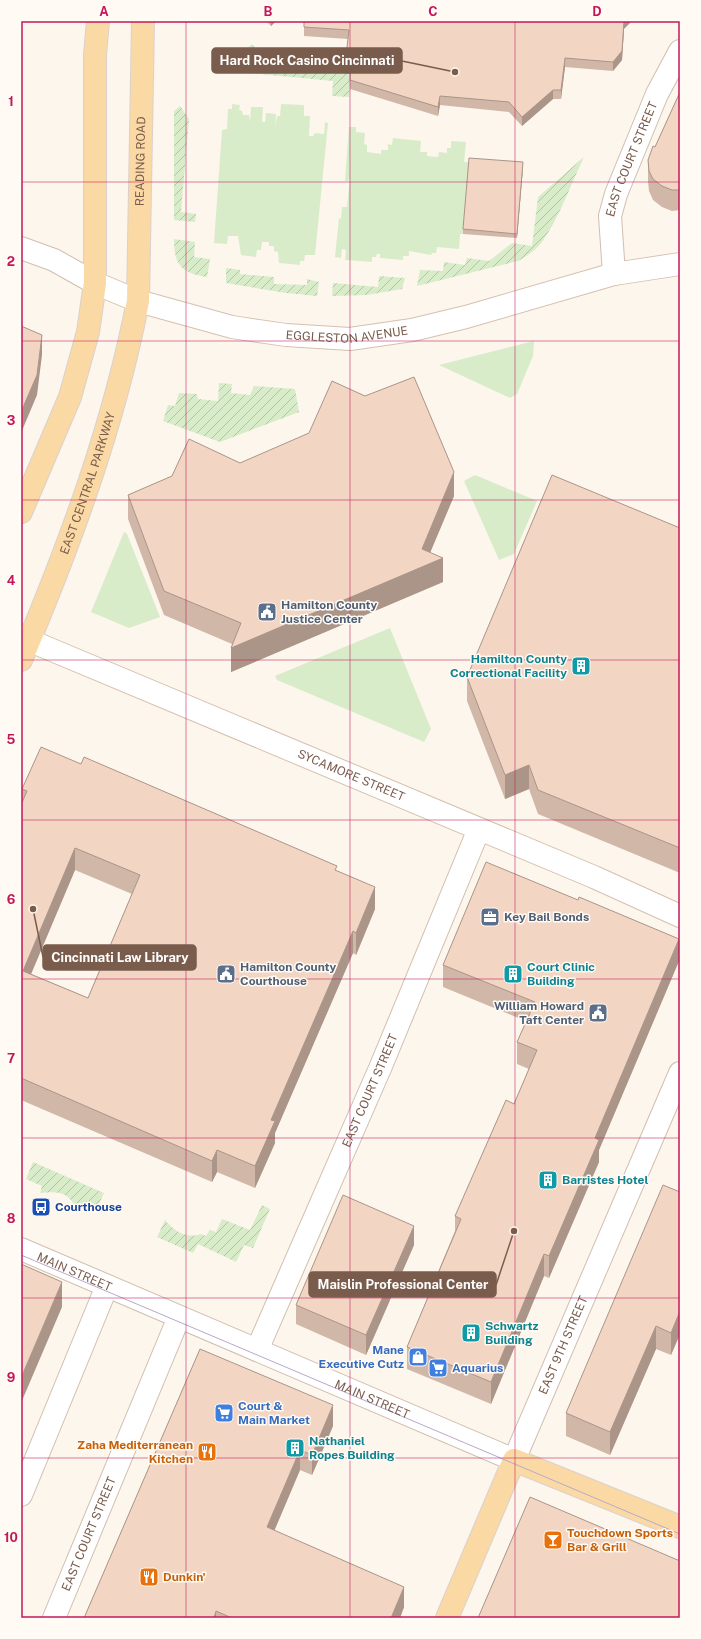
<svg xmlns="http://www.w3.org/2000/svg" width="701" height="1639" font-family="'Public Sans',sans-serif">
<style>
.grass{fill:#d8ecc9}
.garden{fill:url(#garden-furrows)}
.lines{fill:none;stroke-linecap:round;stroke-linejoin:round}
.minor-casing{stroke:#d1beb0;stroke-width:24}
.tertiary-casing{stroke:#d1beb0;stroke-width:24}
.secondary-casing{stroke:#d6c0b0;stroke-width:24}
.primary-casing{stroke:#dad1cd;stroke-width:24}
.minor{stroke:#fff;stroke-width:22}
.tertiary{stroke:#fff;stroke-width:22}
.secondary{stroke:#fff;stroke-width:22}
.primary{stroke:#fbd9a5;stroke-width:22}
.tram{stroke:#b9a8c9;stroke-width:1}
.wall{fill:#d1b7a8;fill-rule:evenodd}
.shaded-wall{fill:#aa9588}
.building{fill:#f3d5c3;stroke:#aa9588;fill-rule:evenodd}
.grid{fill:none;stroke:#c2185b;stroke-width:1;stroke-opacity:0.55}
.labels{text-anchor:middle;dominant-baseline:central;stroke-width:3;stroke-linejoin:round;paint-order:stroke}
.street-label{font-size:12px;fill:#7a5c4d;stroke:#fffaf3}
.service-label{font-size:12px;font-weight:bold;fill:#4e5e75;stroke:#fffaf3;text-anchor:start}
.culture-label{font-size:12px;font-weight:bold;fill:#0d838f;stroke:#fffaf3;text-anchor:start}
.transit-label{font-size:12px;font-weight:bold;fill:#164399;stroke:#fffaf3;text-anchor:start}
.shop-label{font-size:12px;font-weight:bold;fill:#366cbe;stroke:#fffaf3;text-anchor:start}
.food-label{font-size:12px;font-weight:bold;fill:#c56008;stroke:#fffaf3;text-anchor:start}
.leader{fill:none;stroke:#7a5c4d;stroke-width:1.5}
.callout-dot{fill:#7a5c4d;stroke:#fffaf3;stroke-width:1.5}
.callout{fill:#7a5c4d;stroke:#7a5c4d;stroke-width:1.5}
.callout-label{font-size:13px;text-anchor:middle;font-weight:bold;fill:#fff}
.neatline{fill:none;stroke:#c2185b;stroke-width:1.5}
.grid-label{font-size:13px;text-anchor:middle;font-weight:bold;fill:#c2185b}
</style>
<defs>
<pattern id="garden-furrows" width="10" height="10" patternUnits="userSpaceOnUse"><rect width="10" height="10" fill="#d8ecc9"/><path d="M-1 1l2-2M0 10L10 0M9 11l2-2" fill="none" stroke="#b4c2a5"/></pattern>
</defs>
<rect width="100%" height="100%" fill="#fdf6ec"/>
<path class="grass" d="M232,104l8,1 -1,5 3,1 1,4h6l1,6 1,-14h12l-1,15h3l1,-9 10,1 -1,13 2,-11h3l1,-12 23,1v11h6l-1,20h4l2,-3 9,1 1,-12 3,1 -13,132h-10l-1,6h-4v4l-21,-2 -1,-11 -4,-1v-5h-5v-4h-7l-1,8h-4l-1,7 -15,-2 -3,-19h-10l-1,8 -13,-1 8,-113 5,-1 1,-20h4z
M349,127h7v5l9,1 -1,11 3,1v7l14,2v-4h7v-6l4,1 1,-7 28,3 -1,11h7v4l11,1 1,-5 8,1v-5h4v-7l15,1 -2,20h5l-6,72h-3l-1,15 -22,-2 -1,6h-4l-1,2 -22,-4v5h-6v4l-23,-2v-4h-3l-1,3h-4v5l-27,-2 1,-10 -4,-1 -1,9 -6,-1 4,-39 2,1 1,-12h5l3,-29 -2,3h-3z
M534,341l-1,15 -16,38 -7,4 -71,-33z
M475,475l62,26 -23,53 -15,6 -35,-79z
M124,532l3,2 33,83 -31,11 -38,-16z
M390,628l41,101 -7,13 -147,-62 -2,-4z"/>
<path class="garden" d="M252,44l15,18 79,4 5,8 -2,23 -17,-1 1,-15 -84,-8 -13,-14z
M180,106l9,13 -8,93 15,2 -1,8 -21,-2v-109z
M584,157c-13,27 -25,61 -42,85 -7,9 -15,14 -24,19l-101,25 3,-16 23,1 1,-9 21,3 2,-7 22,3 23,-18 20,3 6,-49z
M174,239l21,3 -1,15 16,2 -3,18c-25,-4 -33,-11 -33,-38z
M226,268l14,2v4l34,3v7l33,1v-6l12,3 -2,14 -31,-3 -60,-10z
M379,276l26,2 -3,11 -35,6 -35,1 1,-13 45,4z
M219,383l13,1 -1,9 19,2 4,-9 41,3 4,23 -79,30 -57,-21 5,-16 7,1 4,-13 18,1 1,5 20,2z
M33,1162l71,31 -8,17 -16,-7 -4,6c-7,-18 -19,-18 -36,-16l2,-7 -16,-7z
M262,1205l8,4 -17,39 -9,-3 -8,17 -38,-18 -5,9 -36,-16 8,-17c9,11 21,19 36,14l5,2 4,-6 6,2 6,-13 28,11z"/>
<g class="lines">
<defs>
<g id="minor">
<path d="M21,248l33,12 41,23"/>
<path id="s1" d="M614,274l-4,-58 6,-22 41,-100 23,-43"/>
<path id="s2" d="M257,1350l124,-284 98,-237"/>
<path id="s3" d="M514,1460l166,-387"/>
</g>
<g id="tertiary">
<path id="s4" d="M21,1249l493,211"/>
<path d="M21,1495l86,-209"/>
<path id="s5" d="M54,1618l125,-301"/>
</g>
<g id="secondary">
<path id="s6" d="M95,283l43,18 94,26 54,8 64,4 62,-9 54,-13 148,-43 66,-10"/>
<path id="s7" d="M21,637l573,240 86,39"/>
</g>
<g id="primary">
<path d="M21,512l49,-115 18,-65 7,-49v-228l3,-34"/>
<path id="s8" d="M21,660c49,-116 93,-235 117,-359l5,-280"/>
<path d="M447,1618l67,-158 166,67"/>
</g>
</defs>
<use href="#minor" class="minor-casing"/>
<use href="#tertiary" class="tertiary-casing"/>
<use href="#secondary" class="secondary-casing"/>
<use href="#primary" class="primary-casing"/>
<use href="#minor" class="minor"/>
<use href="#tertiary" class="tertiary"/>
<use href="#secondary" class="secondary"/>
<use href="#primary" class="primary"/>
<path class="tram" d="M21,1255l659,279"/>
</g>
<path class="wall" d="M266,21h10l-5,5z
M304,27l320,2 -2,31 -9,11 -48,-4 -4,32h-8l-31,27 -13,-14 -69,-7 -2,11 -88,-27v-15h-5v-9l3,-26 -44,-3z
M680,92v118l-8,1 -10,-4 -9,-7 -4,-9 -1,-10v-21l7,-13z
M523,167l-6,71 -54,-4v-5z
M240,463l214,33 -24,56 13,30 -212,90 1,-28 -68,-29 -36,-96v-24z
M680,528v345l-142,-59 -9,-25 -24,10 -38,-98v-24z
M81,764l256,107 38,38 -19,46 -3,-2 -78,180v10l-20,45 -38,-16 -5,10 -191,-82v-295l1,-3v-13zM75,870l57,24 -44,104 -57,-24z
M679,961l-80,189v12l-50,116 -5,-2 -53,128 -84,-35v-22l48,-116v-15l59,-112 15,-35 -12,-5v-22l9,-21 -83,-34v-22z
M680,1192v142l-9,21 -15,-6 -46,106 -44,-19v-23z
M414,1245l-48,110 -70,-31v-19z
M200,1349l133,77 -21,49 -12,-5 -26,61 130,76 -4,11h-316z"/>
<path class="shaded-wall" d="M271,21h5l-5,5z
M624,21h8l-8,8 -2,31 -9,11v-9z
M565,58v9l-4,32v-9z
M553,90v9l-31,27v-9z
M440,96v9l-2,11v-9z
M523,162v5l-6,71v-4z
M42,335v20l-5,40 -16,38v-21z
M454,472v24l-29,69 18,-7v24l-212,90v-24l191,-99z
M529,765v24l-24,10v-24z
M75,848v22l-52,123v-22z
M375,887v22l-19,46v-22z
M353,931v22l-78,180v10l-20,45v-22l16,-46z
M679,939v22l-80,189v12l-50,116v-22l46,-118z
M217,1150v22l-5,10v-21z
M414,1226v19l-48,110v-20z
M544,1254v22l-53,128v-22z
M62,1282v25l-41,96v-25z
M680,1311v23l-9,21v-22z
M656,1326v23l-46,106v-23z
M333,1405v21l-21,49v-20z
M300,1450v20l-33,78v-21z
M404,1587v20l-4,11h-9z
M216,1611v7h-2z"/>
<path class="building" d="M304,21h320l-2,30 -9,11 -48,-4 -4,32h-8l-31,27 -13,-15 -69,-6 -2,11 -88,-27 1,-15h-6l4,-35 -45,-3z
M680,92v98h-8l-10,-4 -9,-7 -4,-8 -1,-11 5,-14 2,1z
M469,158l54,4 -6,72 -54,-5z
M21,326l21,9 -5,40 -16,37z
M414,377l40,95 -32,77 21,9 -212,90 10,-25 -77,-32 -36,-96 44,-19 17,-37 51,24 69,-30 23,-52 33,15z
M552,475l128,53v320l-142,-58 -9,-25 -24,10 -38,-98z
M41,747l40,17 3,-7 253,109 -2,4 40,17 -19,46 -3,-2 -82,189 4,1 -20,45 -38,-16 -5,11 -191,-83v-273l6,-14 -5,-2zM75,848l65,27 -52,123 -65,-27z
M486,862l92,38 1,-3 100,42 -84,199 4,2 -50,116 -5,-2 -53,128 -84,-35 54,-128 -6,-3 51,-116 8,4 23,-54 -20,-8 18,-40 -92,-37z
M663,1185l17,7v119l-9,22 -15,-7 -46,106 -44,-19z
M343,1195l71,31 -48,109 -70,-30z
M21,1264l41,18 -41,96z
M200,1349l133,56 -21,50 -12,-5 -33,77 137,60 -13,31h-159l-16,-7 -2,7h-130z
M530,1497l150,64v57h-202z"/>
<path class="grid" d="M186,21v1597M350,21v1597M515,21v1597M21,182h659M21,341h659M21,500h659M21,660h659M21,820h659M21,979h659M21,1138h659M21,1298h659M21,1458h659"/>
<defs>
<symbol id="civic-square" viewBox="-11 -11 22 22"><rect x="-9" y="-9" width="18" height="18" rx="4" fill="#5c6f8a" stroke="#fffaf3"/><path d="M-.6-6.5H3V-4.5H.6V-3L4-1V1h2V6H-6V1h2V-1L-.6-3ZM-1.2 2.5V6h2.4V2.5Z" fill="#fff"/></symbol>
<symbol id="building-square" viewBox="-11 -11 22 22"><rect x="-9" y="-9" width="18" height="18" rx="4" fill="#0f9aa8" stroke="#fffaf3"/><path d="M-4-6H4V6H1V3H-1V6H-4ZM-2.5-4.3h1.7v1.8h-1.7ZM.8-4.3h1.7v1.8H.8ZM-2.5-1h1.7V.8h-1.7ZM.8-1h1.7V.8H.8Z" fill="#fff"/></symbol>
<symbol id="office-square" viewBox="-11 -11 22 22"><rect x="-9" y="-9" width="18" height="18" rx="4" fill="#5c6f8a" stroke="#fffaf3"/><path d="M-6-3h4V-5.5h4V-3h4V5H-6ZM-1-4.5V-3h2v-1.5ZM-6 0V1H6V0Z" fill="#fff"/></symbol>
<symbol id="bus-square" viewBox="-11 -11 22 22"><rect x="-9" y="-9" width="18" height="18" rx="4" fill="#1a4fb4" stroke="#fffaf3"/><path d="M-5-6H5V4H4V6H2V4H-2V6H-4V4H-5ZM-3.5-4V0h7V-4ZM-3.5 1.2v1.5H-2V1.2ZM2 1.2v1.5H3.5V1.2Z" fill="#fff"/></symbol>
<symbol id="shop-square" viewBox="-11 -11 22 22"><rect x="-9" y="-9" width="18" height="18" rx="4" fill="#3f7fe0" stroke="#fffaf3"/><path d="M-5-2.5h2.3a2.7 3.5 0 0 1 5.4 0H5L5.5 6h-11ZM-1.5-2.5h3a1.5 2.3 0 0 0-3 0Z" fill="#fff"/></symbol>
<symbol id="supermarket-square" viewBox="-11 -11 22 22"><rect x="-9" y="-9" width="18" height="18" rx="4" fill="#3f7fe0" stroke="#fffaf3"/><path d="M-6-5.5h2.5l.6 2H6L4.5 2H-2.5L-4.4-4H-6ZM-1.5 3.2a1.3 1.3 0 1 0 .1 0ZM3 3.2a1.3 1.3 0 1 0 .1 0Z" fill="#fff"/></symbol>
<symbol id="restaurant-square" viewBox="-11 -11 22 22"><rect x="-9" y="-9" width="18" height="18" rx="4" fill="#e8710a" stroke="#fffaf3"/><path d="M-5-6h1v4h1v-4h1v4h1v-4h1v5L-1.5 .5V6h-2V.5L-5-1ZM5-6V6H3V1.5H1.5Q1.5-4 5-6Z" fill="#fff"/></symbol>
<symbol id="bar-square" viewBox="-11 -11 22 22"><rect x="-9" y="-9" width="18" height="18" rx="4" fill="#e8710a" stroke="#fffaf3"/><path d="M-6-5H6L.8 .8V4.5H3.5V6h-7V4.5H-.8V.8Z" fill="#fff"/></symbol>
</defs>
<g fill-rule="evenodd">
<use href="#civic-square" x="256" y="601" width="22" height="22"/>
<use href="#building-square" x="570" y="655" width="22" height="22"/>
<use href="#office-square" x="479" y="906" width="22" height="22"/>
<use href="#civic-square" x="215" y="963" width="22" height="22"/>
<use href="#building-square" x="502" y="963" width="22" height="22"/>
<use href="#civic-square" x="587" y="1002" width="22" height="22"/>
<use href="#building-square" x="537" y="1169" width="22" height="22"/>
<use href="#bus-square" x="30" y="1196" width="22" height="22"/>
<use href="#building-square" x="460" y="1322" width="22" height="22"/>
<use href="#shop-square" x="407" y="1346" width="22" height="22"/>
<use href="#supermarket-square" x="427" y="1357" width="22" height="22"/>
<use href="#supermarket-square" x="213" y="1402" width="22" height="22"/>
<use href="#building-square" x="284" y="1437" width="22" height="22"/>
<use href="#restaurant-square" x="196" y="1441" width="22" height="22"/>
<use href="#bar-square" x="542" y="1529" width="22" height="22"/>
<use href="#restaurant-square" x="138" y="1566" width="22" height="22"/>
</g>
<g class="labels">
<g class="street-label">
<text stroke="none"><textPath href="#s1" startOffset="119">EAST COURT STREET</textPath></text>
<text stroke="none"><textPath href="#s8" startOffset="518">READING ROAD</textPath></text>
<text stroke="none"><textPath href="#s6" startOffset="260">EGGLESTON AVENUE</textPath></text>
<text stroke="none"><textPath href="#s8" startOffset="189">EAST CENTRAL PARKWAY</textPath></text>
<text stroke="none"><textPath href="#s7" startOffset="358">SYCAMORE STREET</textPath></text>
<text stroke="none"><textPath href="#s2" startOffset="283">EAST COURT STREET</textPath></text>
<text stroke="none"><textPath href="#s4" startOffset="58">MAIN STREET</textPath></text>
<text stroke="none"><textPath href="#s3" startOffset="125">EAST 9TH STREET</textPath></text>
<text stroke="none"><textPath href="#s4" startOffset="382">MAIN STREET</textPath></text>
<text stroke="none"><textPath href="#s5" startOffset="91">EAST COURT STREET</textPath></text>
</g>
<g class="service-label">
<text x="281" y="605">Hamilton County<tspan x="281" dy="14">Justice Center</tspan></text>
<text x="504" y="917">Key Bail Bonds</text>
<text x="240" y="967">Hamilton County<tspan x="240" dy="14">Courthouse</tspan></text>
<text x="584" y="1006" text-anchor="end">William Howard<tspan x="584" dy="14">Taft Center</tspan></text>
</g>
<g class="culture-label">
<text x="567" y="659" text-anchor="end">Hamilton County<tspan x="567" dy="14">Correctional Facility</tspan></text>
<text x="527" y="967">Court Clinic<tspan x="527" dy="14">Building</tspan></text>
<text x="562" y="1180">Barristes Hotel</text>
<text x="485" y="1326">Schwartz<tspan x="485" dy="14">Building</tspan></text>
<text x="309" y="1441">Nathaniel<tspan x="309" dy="14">Ropes Building</tspan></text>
</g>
<g class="transit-label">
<text x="55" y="1207">Courthouse</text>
</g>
<g class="shop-label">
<text x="404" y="1350" text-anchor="end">Mane<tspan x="404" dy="14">Executive Cutz</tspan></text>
<text x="452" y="1368">Aquarius</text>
<text x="238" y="1406">Court &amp;<tspan x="238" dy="14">Main Market</tspan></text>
</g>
<g class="food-label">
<text x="193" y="1445" text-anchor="end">Zaha Mediterranean<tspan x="193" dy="14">Kitchen</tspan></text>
<text x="567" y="1533">Touchdown Sports<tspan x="567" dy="14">Bar &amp; Grill</tspan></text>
<text x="163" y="1577">Dunkin'</text>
</g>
</g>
<path class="leader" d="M455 72L402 61M33 909L43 957M514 1231L496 1285"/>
<g class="callout-dot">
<circle cx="455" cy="72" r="4"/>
<circle cx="33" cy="909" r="4"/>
<circle cx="514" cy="1231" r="4"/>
</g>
<g class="callout">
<rect x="212" y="48" width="190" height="25" rx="4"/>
<rect x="43" y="945" width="153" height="25" rx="4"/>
<rect x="309" y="1272" width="187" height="25" rx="4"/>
</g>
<g class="callout-label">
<text x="307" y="65">Hard Rock Casino Cincinnati</text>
<text x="120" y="962">Cincinnati Law Library</text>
<text x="403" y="1289">Maislin Professional Center</text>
</g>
<rect width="701" height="1639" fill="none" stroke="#fffaf3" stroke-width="44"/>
<rect x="22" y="22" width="657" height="1595" class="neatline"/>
<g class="grid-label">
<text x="104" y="16">A</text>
<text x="268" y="16">B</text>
<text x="433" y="16">C</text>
<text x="597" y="16">D</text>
<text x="11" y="106">1</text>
<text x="11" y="266">2</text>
<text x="11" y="425">3</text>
<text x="11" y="585">4</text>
<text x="11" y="744">5</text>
<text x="11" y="904">6</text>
<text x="11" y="1063">7</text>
<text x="11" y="1223">8</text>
<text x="11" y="1382">9</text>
<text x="11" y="1542">10</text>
</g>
</svg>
